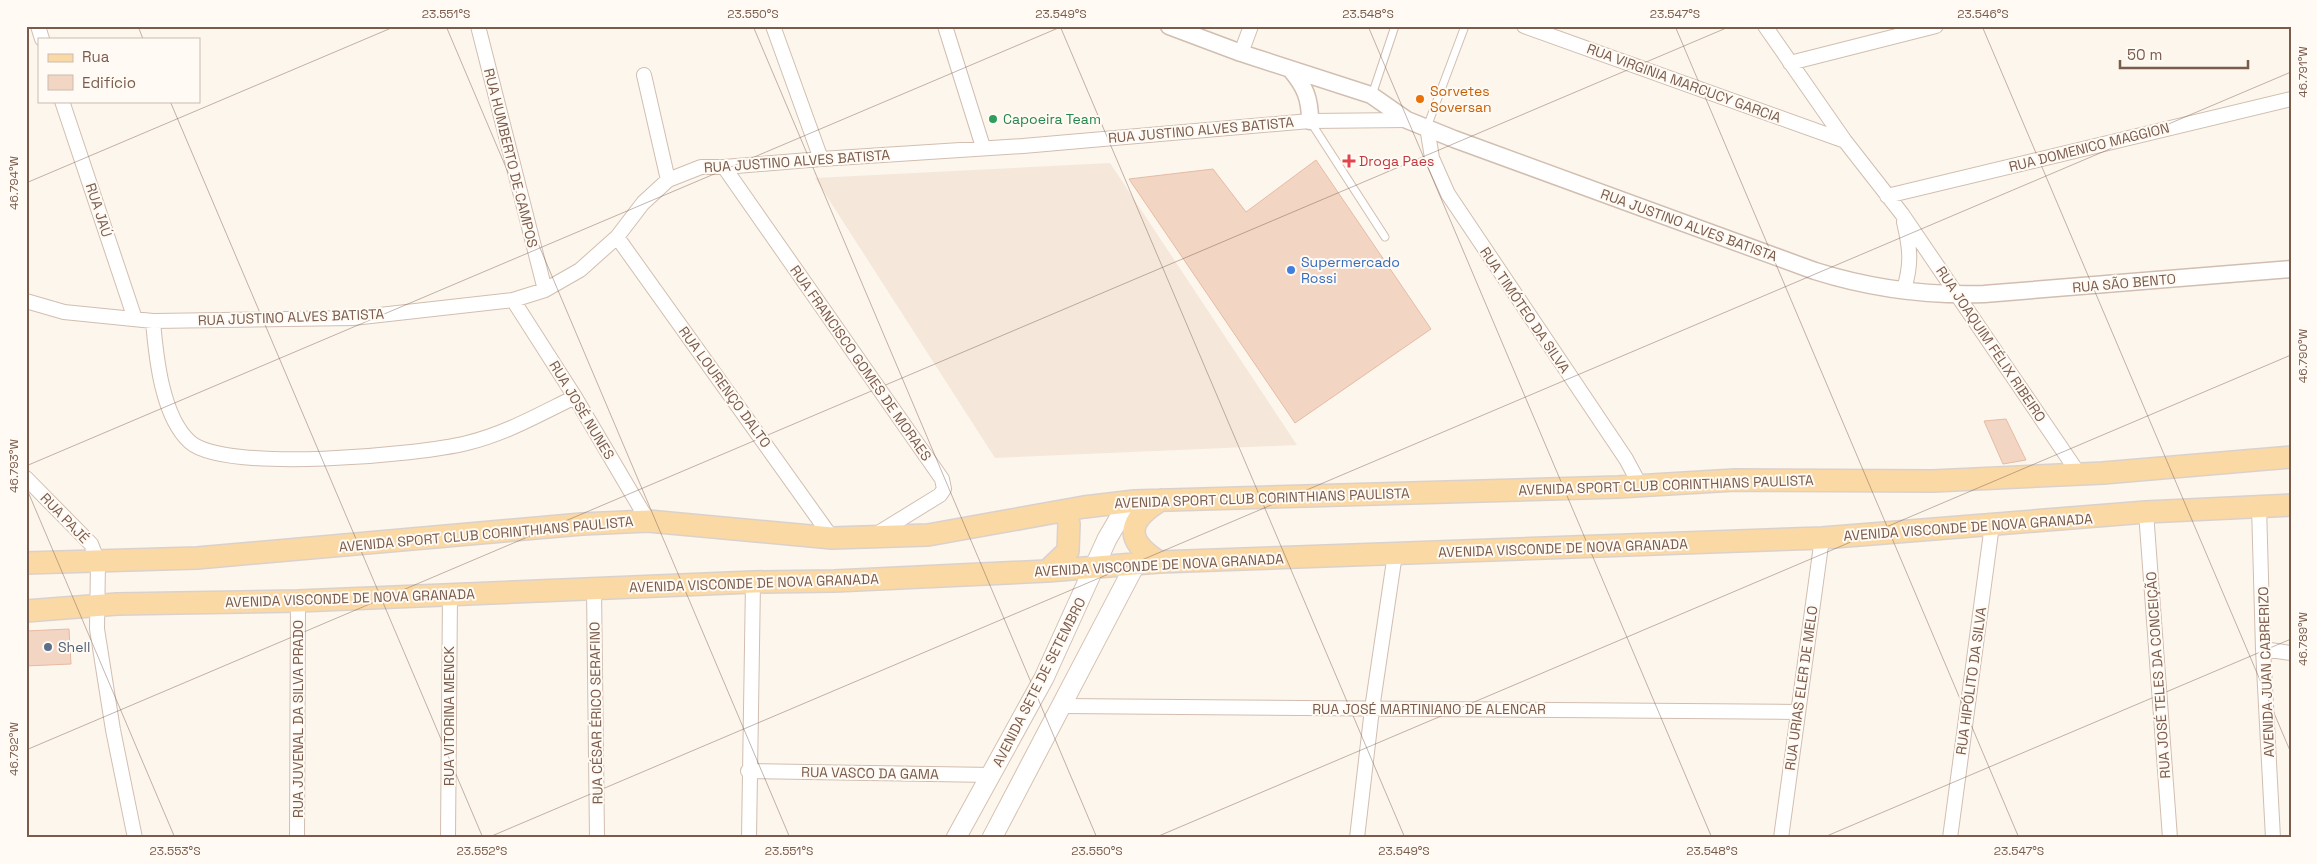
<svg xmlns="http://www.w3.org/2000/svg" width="2317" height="864" font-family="'Space Grotesk',sans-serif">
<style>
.residential{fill:#f5e8da}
.building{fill:#f3d5c3;stroke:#e6bba3}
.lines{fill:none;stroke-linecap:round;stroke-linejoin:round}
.service-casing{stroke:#d1beb0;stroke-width:9}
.minor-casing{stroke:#d1beb0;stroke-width:16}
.tertiary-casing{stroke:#d1beb0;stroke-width:19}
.secondary-casing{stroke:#d6c0b0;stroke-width:21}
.primary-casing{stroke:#dad1cd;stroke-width:24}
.service{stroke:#fff;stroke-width:7}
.minor{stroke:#fff;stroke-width:14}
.tertiary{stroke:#fff;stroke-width:16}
.secondary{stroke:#fff;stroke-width:19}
.primary{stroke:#fbd9a5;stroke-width:21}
.ticks{fill:none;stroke:#7a5c4d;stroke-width:1;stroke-opacity:0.45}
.food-dot{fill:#e8710a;stroke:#fffaf3;stroke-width:2}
.leisure-dot{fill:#2e9e5b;stroke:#fffaf3;stroke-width:2}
.health-dot{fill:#e0444e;stroke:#fffaf3;stroke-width:2}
.shop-dot{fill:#3f7fe0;stroke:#fffaf3;stroke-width:2}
.service-dot{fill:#5c6f8a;stroke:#fffaf3;stroke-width:2}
.labels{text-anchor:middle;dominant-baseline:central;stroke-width:4;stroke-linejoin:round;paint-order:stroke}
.street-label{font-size:14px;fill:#7a5c4d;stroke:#fffaf3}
.food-label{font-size:14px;fill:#c56008;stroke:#fffaf3;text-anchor:start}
.leisure-label{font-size:14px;fill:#27864d;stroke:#fffaf3;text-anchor:start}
.health-label{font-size:14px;fill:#be3a42;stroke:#fffaf3;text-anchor:start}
.shop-label{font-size:14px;fill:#366cbe;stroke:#fffaf3;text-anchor:start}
.service-label{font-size:14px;fill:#4e5e75;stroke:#fffaf3;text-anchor:start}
.neatline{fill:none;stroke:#7a5c4d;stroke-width:2}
.ticks-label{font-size:12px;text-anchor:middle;fill:#7a5c4d}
</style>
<rect width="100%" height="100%" fill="#fdf6ec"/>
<path class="residential" d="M1110,163l187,282 -302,13 -180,-280z"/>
<path class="building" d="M1316,160l115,169 -136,94 -166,-244 84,-10 33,43z
M2006,419l20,41 -23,4 -19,-43z
M69,629l2,35 -45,2v-35z"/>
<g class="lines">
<defs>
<path id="service" d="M1372,95l23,-69
M1310,121l75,116
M1427,127l38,-101"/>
<path id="minor" d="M38,26l4,13
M478,26l67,264
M773,26l48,133
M945,26l38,121
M1524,26l321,115
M1765,26l80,115 57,73 177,260
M1241,53l10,-27
M1790,63l146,-37
M644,75l24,105
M62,101l73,218
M1427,127l5,31 16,36 178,265 14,26
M724,167l218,312 2,10 -4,6 -65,40
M1887,196l404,-97
M1904,222c6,26 8,41 0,67
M617,237l215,301
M513,300l62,97 73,124
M26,301l38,11 89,9 200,-3 160,-18 32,-10 35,-20 37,-33 26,-34 25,-23 33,-13h23l97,-8 202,-13 287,-25 97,-1
M153,321c3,36 9,96 37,121 35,31 230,13 277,1 38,-9 73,-29 108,-46
M26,478l65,66 7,18 -1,67 16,101 22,108
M2259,506l4,143 10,189
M2146,512l24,326
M594,588l3,250
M2263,649l28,4
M1061,706l736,6
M748,771l244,4
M297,838l1,-237
M448,838l2,-243
M749,838l4,-256
M1357,838l15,-129 23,-155
M1781,838l41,-300
M1950,838l42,-313"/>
<path id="tertiary" d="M1169,26l72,27 130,42 36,25 47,19 361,132c54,17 112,25 169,23l307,-25
M1291,70c14,17 19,28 19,51"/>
<path id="secondary" d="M956,838l88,-160 63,-139 14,-24 14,-14
M992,838l143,-273"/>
<path id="primary" d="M1159,562c-36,-23 -31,-42 2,-62
M26,563l171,-5 385,-34 66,-3 184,17 96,-3 156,-28 51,-6 483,-14 117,-7 198,1 170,-8 188,-16
M1047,571l21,-20 1,-27 -3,-13
M26,611l91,-7 181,-3 455,-19 82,-1 212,-10 112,-9 663,-24 324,-26 145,-7"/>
</defs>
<use href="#service" class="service-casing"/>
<use href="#minor" class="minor-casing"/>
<use href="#tertiary" class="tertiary-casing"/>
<use href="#secondary" class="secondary-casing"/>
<use href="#primary" class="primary-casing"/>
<use href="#service" class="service"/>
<use href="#minor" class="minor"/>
<use href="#tertiary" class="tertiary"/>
<use href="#secondary" class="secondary"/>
<use href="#primary" class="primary"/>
</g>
<path class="ticks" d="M138,26l5,13M446,26l344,812M753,26l344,812M1060,26l345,812M1368,26l344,812M1675,26l344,812M1982,26l309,727M2290,26l1,3M170,101l313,737M26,183l370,-157M26,466l1037,-440M26,487l149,351M26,750l1705,-724M487,838l1804,-766M1154,838l1137,-483M1822,838l469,-199"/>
<circle class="food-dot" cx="1420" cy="99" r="5"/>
<circle class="leisure-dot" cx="993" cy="119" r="5"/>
<path class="health-dot" d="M1346.5 153.5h5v5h5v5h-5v5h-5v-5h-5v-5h5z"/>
<circle class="shop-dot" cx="1291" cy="270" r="5"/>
<circle class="service-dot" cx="48" cy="647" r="5"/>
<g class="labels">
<g class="street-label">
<text transform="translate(1684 83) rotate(20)">RUA VIRGINIA MARCUCY GARCIA</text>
<text transform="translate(1201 130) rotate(-5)">RUA JUSTINO ALVES BATISTA</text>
<text transform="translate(2089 147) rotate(-14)">RUA DOMENICO MAGGION</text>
<text transform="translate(511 158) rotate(76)">RUA HUMBERTO DE CAMPOS</text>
<text transform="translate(797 161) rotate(-4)">RUA JUSTINO ALVES BATISTA</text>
<text transform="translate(99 210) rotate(72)">RUA JAÚ</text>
<text transform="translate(1689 225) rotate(20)">RUA JUSTINO ALVES BATISTA</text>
<text transform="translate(2124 283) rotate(-5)">RUA SÃO BENTO</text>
<text transform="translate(1525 310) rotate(56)">RUA TIMÓTEO DA SILVA</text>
<text transform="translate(291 317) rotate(-2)">RUA JUSTINO ALVES BATISTA</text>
<text transform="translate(1991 344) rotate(56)">RUA JOAQUIM FÉLIX RIBEIRO</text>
<text transform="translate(861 363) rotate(55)">RUA FRANCISCO GOMES DE MORAES</text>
<text transform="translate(725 387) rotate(54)">RUA LOURENÇO DALTO</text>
<text transform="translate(582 410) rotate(59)">RUA JOSÉ NUNES</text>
<text transform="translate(1666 485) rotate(-2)">AVENIDA SPORT CLUB CORINTHIANS PAULISTA</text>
<text transform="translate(1262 498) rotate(-2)">AVENIDA SPORT CLUB CORINTHIANS PAULISTA</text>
<text transform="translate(65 518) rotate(46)">RUA PAJÉ</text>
<text transform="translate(1968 527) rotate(-4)">AVENIDA VISCONDE DE NOVA GRANADA</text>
<text transform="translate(486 534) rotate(-5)">AVENIDA SPORT CLUB CORINTHIANS PAULISTA</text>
<text transform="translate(1563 548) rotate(-2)">AVENIDA VISCONDE DE NOVA GRANADA</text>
<text transform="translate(1159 565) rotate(-3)">AVENIDA VISCONDE DE NOVA GRANADA</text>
<text transform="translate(754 583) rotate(-2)">AVENIDA VISCONDE DE NOVA GRANADA</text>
<text transform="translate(350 598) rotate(-2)">AVENIDA VISCONDE DE NOVA GRANADA</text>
<text transform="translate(2266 672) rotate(-92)">AVENIDA JUAN CABRERIZO</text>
<text transform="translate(2158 675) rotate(-94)">RUA JOSÉ TELES DA CONCEIÇÃO</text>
<text transform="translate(1971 681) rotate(-82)">RUA HIPÓLITO DA SILVA</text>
<text transform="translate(1039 682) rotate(-63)">AVENIDA SETE DE SETEMBRO</text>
<text transform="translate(1801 688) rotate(-82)">RUA URIAS ELER DE MELO</text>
<text x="1429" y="709">RUA JOSÉ MARTINIANO DE ALENCAR</text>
<text transform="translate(596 713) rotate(-91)">RUA CÉSAR ÉRICO SERAFINO</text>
<text transform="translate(449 716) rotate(-90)">RUA VITORINA MENCK</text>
<text transform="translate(298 719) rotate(-90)">RUA JUVENAL DA SILVA PRADO</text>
<text transform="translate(870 773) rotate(1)">RUA VASCO DA GAMA</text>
</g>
<g class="food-label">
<text x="1430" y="91">Sorvetes<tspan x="1430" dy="16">Soversan</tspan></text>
</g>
<g class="leisure-label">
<text x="1003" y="119">Capoeira Team</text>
</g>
<g class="health-label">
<text x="1359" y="161">Droga Paes</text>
</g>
<g class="shop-label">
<text x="1301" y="262">Supermercado<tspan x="1301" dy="16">Rossi</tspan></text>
</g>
<g class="service-label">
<text x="58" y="647">Shell</text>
</g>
</g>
<rect width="2317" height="864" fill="none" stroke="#fffaf3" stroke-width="55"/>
<rect x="38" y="38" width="162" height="65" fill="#fffaf3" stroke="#cabbb1"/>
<rect x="48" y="54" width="25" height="8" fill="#fbd9a5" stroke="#cabbb1"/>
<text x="82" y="62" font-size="15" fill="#7a5c4d">Rua</text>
<rect x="48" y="75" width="25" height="15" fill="#f3d5c3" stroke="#cabbb1"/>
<text x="82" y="88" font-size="15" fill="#7a5c4d">Edifício</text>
<path d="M2120 60v8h128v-8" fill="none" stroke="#7a5c4d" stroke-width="2.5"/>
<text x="2127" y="60" font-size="15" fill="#7a5c4d" stroke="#fffaf3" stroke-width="4" paint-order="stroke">50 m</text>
<rect x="28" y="28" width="2262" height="808" class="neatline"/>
<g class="ticks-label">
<text x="446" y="18">23.551°S</text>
<text x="753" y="18">23.550°S</text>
<text x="1061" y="18">23.549°S</text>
<text x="1368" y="18">23.548°S</text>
<text x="1675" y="18">23.547°S</text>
<text x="1983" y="18">23.546°S</text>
<text transform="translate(2303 72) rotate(-90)" y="4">46.791°W</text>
<text transform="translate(14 183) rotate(-90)" y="4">46.794°W</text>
<text transform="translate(2303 356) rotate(-90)" y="4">46.790°W</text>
<text transform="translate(14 466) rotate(-90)" y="4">46.793°W</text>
<text transform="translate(2303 639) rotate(-90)" y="4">46.789°W</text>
<text transform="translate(14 749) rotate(-90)" y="4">46.792°W</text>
<text x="175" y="855">23.553°S</text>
<text x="482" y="855">23.552°S</text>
<text x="789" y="855">23.551°S</text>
<text x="1097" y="855">23.550°S</text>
<text x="1404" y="855">23.549°S</text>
<text x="1712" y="855">23.548°S</text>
<text x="2019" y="855">23.547°S</text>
</g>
</svg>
